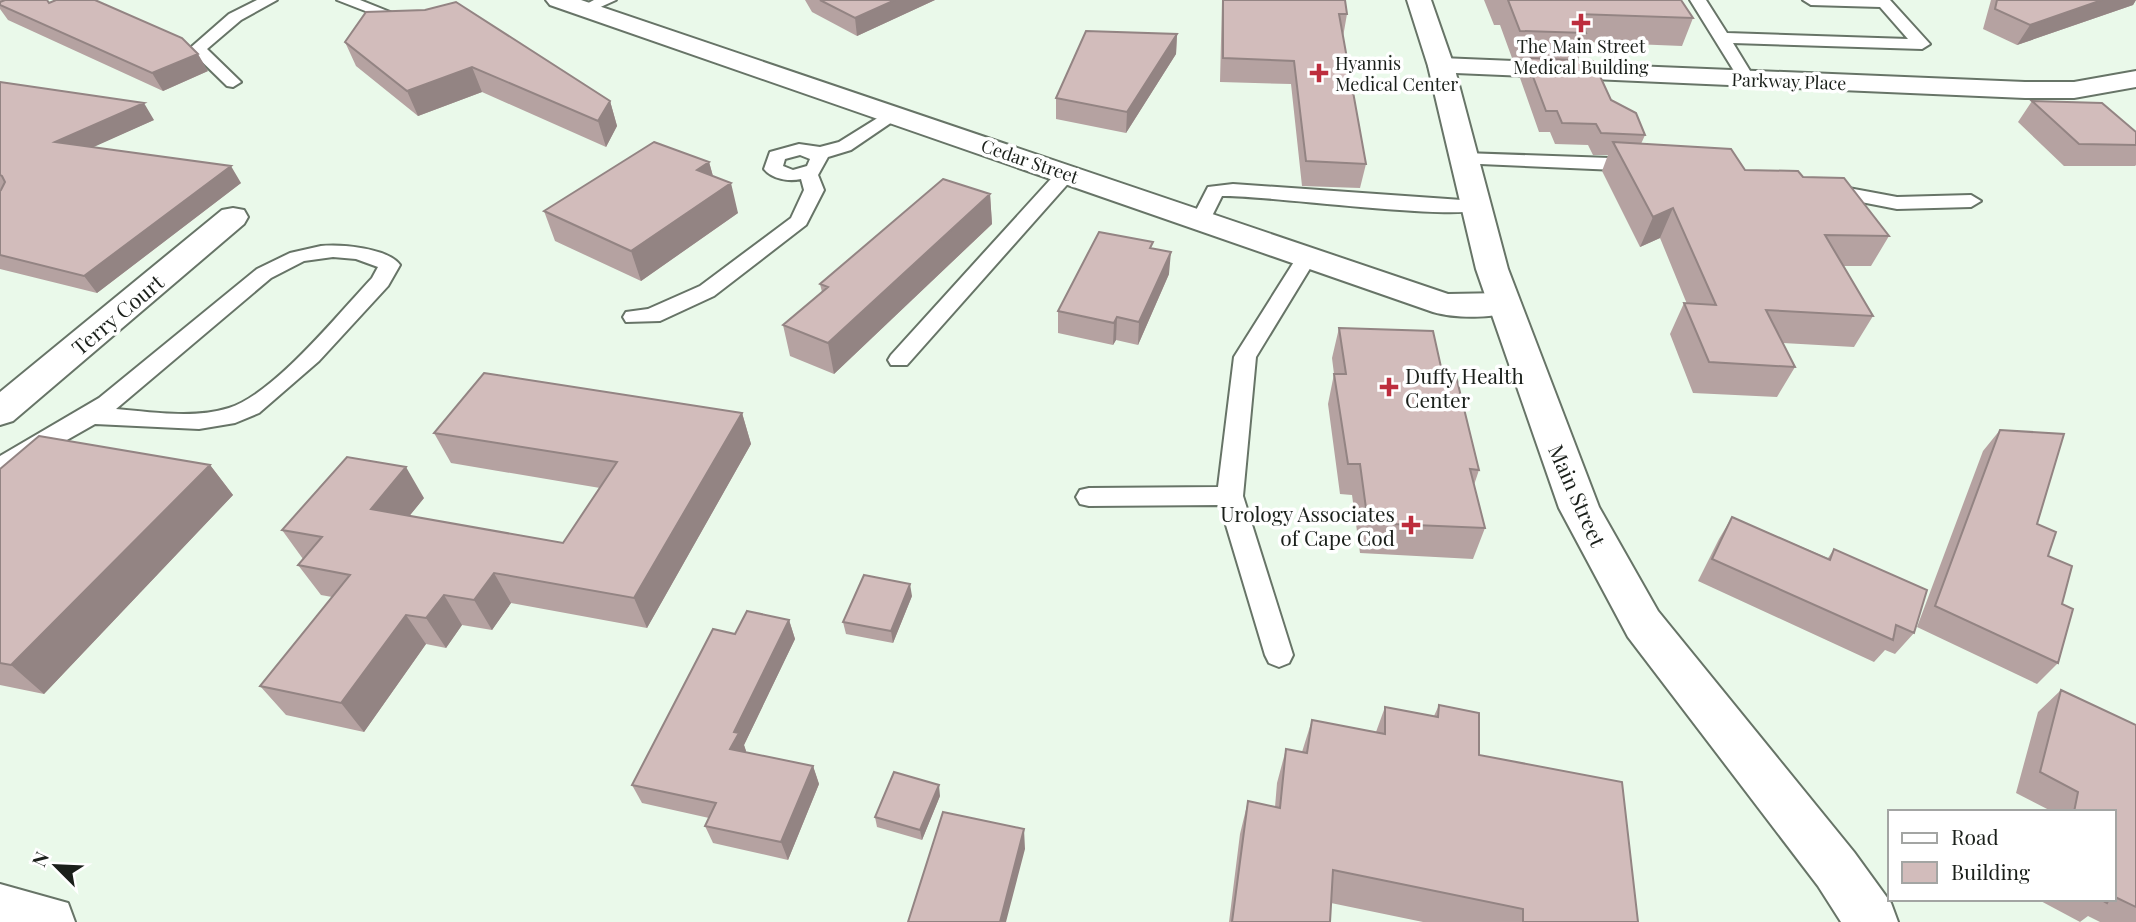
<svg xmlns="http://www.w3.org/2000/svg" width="2136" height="922" font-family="'Playfair Display',serif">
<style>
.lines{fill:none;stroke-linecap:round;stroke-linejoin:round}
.lane-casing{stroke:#677467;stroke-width:4}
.street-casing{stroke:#677467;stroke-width:4}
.secondary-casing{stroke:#677467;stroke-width:4}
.lane{fill:#fff;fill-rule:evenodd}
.street{fill:#fff;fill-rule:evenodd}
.secondary{fill:#fff;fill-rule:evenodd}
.wall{fill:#b5a2a1}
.shaded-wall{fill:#938483}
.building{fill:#d2bcbb;stroke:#938483;stroke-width:2}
.poi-dot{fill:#bd2d3d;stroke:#fff;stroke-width:2.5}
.labels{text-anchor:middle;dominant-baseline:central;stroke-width:7;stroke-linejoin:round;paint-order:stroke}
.far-poi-label{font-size:18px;fill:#1a1f1a;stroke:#fff}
.far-street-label{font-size:18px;fill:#1a1f1a;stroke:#fff}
.street-label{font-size:21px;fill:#1a1f1a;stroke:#fff}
.poi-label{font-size:21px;fill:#1a1f1a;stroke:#fff;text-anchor:start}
</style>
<rect width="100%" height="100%" fill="#eaf9ea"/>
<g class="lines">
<defs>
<path id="lane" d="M257,0h20l-36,20 -34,29 34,33 -8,5 -6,-1 -38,-37 40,-35z
M337,0h23l40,16 -8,5 -6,-2z
M594,0h22l-31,14 -8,-5z
M1690,0h16l21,33 181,6 -28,-32 -69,-2 -8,-5h87l40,44 -8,5 -189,-6 22,36 -8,5 -8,-5z
M892,109l9,5 -3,4 -47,32 -23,7 -10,18 6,15 -18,35 -92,71 -54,25 -34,1 -3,-5 3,-5 22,-3 52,-23 91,-68 13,-28 -3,-11c-12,3 -29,0 -37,-10l6,-17 29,-8 21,3 19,-5zM800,155l10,4 -3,7 -14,4 -10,-4 2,-7z
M1464,153l175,6 9,6 -9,6 -182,-8 -2,-4 2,-4z
M1066,168l7,2 2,4 -2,4 -166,187h-16l-3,-5 3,-5 168,-185z
M1233,184l243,17 10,6c-13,17 -227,-13 -264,-11l-14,28h-14l-3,-4 17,-33z
M1827,184l70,13 74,-2 10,6 -10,6 -74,2 -77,-15 -3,-4 3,-4z
M321,246c20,-2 67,2 79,19l-12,21 -69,75 -60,52 -24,10 -36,6 -104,-5 -95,54v-22l99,-58 158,-129 33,-16zM333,257l23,2 22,8 -6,11c-33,35 -98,116 -143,130 -35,11 -77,4 -113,1l155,-131 33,-17z
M1307,251l10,6 -61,100 -13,139 50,159 -4,8 -10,4 -10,-4 -4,-8 -45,-150 -131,1 -9,-2 -4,-7 4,-7 9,-2 129,-1 16,-130 63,-100z"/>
<path id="street" d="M546,0h35l867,294 56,-1 12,4 5,7 -5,7c-24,7 -59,8 -83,1l-883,-307z
M1441,58l584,24h49l62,-11v16l-62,11h-49l-593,-26 -4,-6 4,-6z
M233,208l11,2 4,7 -4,7 -231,197 -13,4v-33l222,-182z"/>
<path id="secondary" d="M1407,0h24l23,66 54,203 91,238 59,104 196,241 37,51 7,19h-57l-23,-36 -190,-249 -69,-129 -83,-239 -48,-203z
M0,884l68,19 7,19h-75z"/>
</defs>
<use href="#lane" class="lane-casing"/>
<use href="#street" class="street-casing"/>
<use href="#secondary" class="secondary-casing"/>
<use href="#lane" class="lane"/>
<use href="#street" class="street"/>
<use href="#secondary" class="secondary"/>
</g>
<path class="wall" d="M0,0l49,3 159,68 -45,20 -155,-71 -8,-11z
M805,0h130l-78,36 -45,-24z
M1222,0h123l2,14 -4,23 23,127 -6,24 -58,-2 -11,-102 -71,-2z
M1484,0h197l12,18 -11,28 -98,-4 -6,18 33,40 34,35 -4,9 104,26 58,7 86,59 -18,30h-28l30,50 -19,31 -71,-4 12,24 -18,30 -84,-4 -23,-59 14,-31 3,1 -27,-66 -20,9 -38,-76 6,-16h-15l-5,-10 -33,-1 -5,-12h-11l-19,-54 5,-19 -13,-1 -12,-33h-6z
M1991,0h145l-3,5 -116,40 -34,-16z
M366,12l244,89 7,25 -11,21 -124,-55 -64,24 -62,-50 -11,-24z
M1177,34l-1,20 -50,79 -70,-14v-21z
M0,82l154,38 -62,27 149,36 -144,110 -97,-24v-78l2,-1 -2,-1z
M2032,101l104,31v33l-1,1h-71l-46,-44z
M709,162l4,14 25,37 -97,68 -86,-40 -11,-30z
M990,194l2,30 -158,150 -44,-18 -7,-31 39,-33 -2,-8z
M1152,248l17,26 -31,71 -22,-5 -3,5 -55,-12v-22z
M1339,328l104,48 36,94 -5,15 11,43 -12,31 -113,-6 -8,-58 -12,-1 -12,-90 6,-30 -2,-16z
M742,413l9,31 -104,184 -136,-25 -19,27 -30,-5 -16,23 -20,-4 -62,88 -78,-17 -26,-29 72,-89 -11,-2 -23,-30 5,-6 -21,-29 142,-32 -15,18 154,27 37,-55 -149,-25 -17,-30z
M2000,430l48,126 14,48 -4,59 -21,21 -120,-57 66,-176z
M210,465l23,30 -189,199 -44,-9v-216z
M1732,517l96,41 6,-9 80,84 -19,21 -10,-4 -11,12 -176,-81 21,-42z
M912,596l-19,47 -47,-9 -3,-12z
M789,620l6,19 -51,106 2,6 -1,1 68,14 6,18 -31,76 -75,-17 -8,-17 4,-8 -67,-15 -10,-18 103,-151z
M2061,690l75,35v197h-36l-12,-6 -8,6 -43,-23h76v-87h-60l-37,-19 22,-81z
M1439,705l40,50 159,167h-215l-92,-19 -1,19h-101l11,-88 8,-33 27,6 2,-24 9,-34 16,3 10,-32 64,12 9,-25 49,9z
M940,796l-18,44 -45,-13 -2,-10z"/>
<path class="shaded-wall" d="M895,0h40l-78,36 -2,-18z
M2102,0h34l-3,5 -116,40 13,-20z
M1177,34l-1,20 -50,79 1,-21z
M198,54l10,17 -45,20 -11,-18z
M472,67l10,25 -64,24 -11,-25z
M610,101l7,25 -11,21 -8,-26z
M144,103l10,17 -87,39 -12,-17z
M709,162l8,29 -20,-21z
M231,166l10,17 -144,110 -13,-17z
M731,183l7,30 -97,68 -10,-30z
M990,194l2,30 -158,150 -6,-31z
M1673,208l-13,30 -20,9 13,-30z
M1171,252l-2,22 -31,71 1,-23z
M1117,317l-1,23 -3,5 1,-22z
M742,413l9,31 -104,184 -13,-30z
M210,465l23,30 -189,199 -33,-29z
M406,467l18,31 -34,42 -19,-31z
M494,573l17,30 -19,27 -18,-30z
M910,584l2,12 -19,47 -2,-12z
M444,595l18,30 -16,23 -20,-30z
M406,615l20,29 -62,88 -23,-29z
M789,620l6,19 -51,106 2,6 -8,17 -8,-19 4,-17z
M813,766l6,18 -31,76 -7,-18z
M939,785l1,11 -18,44 -2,-10z
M1024,829l1,20 -19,73h-6z"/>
<path class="building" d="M5,0h42l2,3 7,-3h39l87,38 16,16 -46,19 -152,-68v-3z
M820,0h75l-40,18z
M1223,0h122l2,14h-8l27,150 -60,-3 -12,-100 -71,-3z
M1508,0h173l12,18 -115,-4 8,19 -66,-2z
M1997,0h105l-72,25 -35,-16z
M456,2l154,99 -12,20 -126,-54 -65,24 -62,-49 21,-30 59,-2z
M1086,31l91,3 -50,78 -71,-14z
M1526,58l67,3 18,39 25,13 9,22 -44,-2 -5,-9 -34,-1 -5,-12h-11z
M0,82l144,21 -89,39 176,24 -147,110 -84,-21v-64l1,-1 4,-8 -3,-6 -2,-1z
M2032,101l70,2 34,29v13l-57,-1z
M654,142l55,20 -12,8 34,13 -100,68 -87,-40z
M1613,142l118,7 14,21 53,1 5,6 41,1 45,58 -64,-1 48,81 -107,-6 29,57 -86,-5 -25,-59 32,2 -43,-97 -20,9z
M943,179l47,15 -162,149 -45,-18 45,-38 -8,-3z
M1099,232l54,10 -3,6 21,4 -32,70 -22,-5 -3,6 -56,-12z
M1339,328l94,3 10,45h13l23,94 -9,-1 15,59 -117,-5 -8,-59h-12l-14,-90h12z
M484,373l258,40 -108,185 -140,-25 -20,27 -30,-5 -18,23 -20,-3 -65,88 -81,-17 90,-111 -52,-10 24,-28 -40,-7 65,-73 59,10 -35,42 192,34 54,-81 -183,-29z
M2000,430l64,4 -27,90 19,8 -8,24 24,10 -10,38 11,5 -15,54 -123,-57z
M39,436l171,29 -199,200 -11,-2v-194z
M1732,517l98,43 4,-11 93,41 -13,43 -18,-8 -3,15 -181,-81z
M864,575l46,9 -19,47 -48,-9z
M747,611l42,9 -55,112 5,1 -9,16 83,17 -32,76 -76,-16 11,-23 -84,-18 81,-156 22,5z
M2061,690l75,35v182l-23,-11v-84h-39l4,-20 -38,-20z
M1439,705l40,8v42l143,27 16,140h-115v-13l-190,-39 -3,52h-98l16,-121 32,7 6,-59 21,4 5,-33 73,14v-27l53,10z
M894,772l45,13 -19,45 -45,-13z
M943,812l81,17 -24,93h-92z
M2100,899h9l-2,4z"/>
<g class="poi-dot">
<path d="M1577.5 12.5h7v7h7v7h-7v7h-7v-7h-7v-7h7z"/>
<path d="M1315.5 62.5h7v7h7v7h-7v7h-7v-7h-7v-7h7z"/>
<path d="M1385.5 376.5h7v7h7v7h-7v7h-7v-7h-7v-7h7z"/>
<path d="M1407.5 514.5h7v7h7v7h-7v7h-7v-7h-7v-7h7z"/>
</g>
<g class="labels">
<g class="far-poi-label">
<text x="1581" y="46">The Main Street<tspan x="1581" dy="21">Medical Building</tspan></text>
<text x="1335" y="63" text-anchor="start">Hyannis<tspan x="1335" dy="21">Medical Center</tspan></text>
</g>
<g class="far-street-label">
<text transform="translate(1789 81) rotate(2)">Parkway Place</text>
<text transform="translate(1030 161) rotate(19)">Cedar Street</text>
</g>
<g class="street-label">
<text transform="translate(117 314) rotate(-40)">Terry Court</text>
<text transform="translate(1578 495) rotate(66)">Main Street</text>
</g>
<g class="poi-label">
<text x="1405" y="375">Duffy Health<tspan x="1405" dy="24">Center</tspan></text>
<text x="1395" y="513" text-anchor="end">Urology Associates<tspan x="1395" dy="24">of Cape Cod</tspan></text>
</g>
</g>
<rect x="1888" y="810" width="228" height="91" fill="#ffffff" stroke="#a3a5a3" stroke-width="2"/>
<rect x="1902" y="833" width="35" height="10" fill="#ffffff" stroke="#a3a5a3" stroke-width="2"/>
<text x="1951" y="845" font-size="21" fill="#1a1f1a">Road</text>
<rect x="1902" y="862" width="35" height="21" fill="#d2bcbb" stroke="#a3a5a3" stroke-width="2"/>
<text x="1951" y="880" font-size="21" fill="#1a1f1a">Building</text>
<g transform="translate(56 866) rotate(294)" stroke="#ffffff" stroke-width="5" paint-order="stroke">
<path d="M0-5L12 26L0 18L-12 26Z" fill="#1a1f1a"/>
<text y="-10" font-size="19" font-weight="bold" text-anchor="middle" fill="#1a1f1a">N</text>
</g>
</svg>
